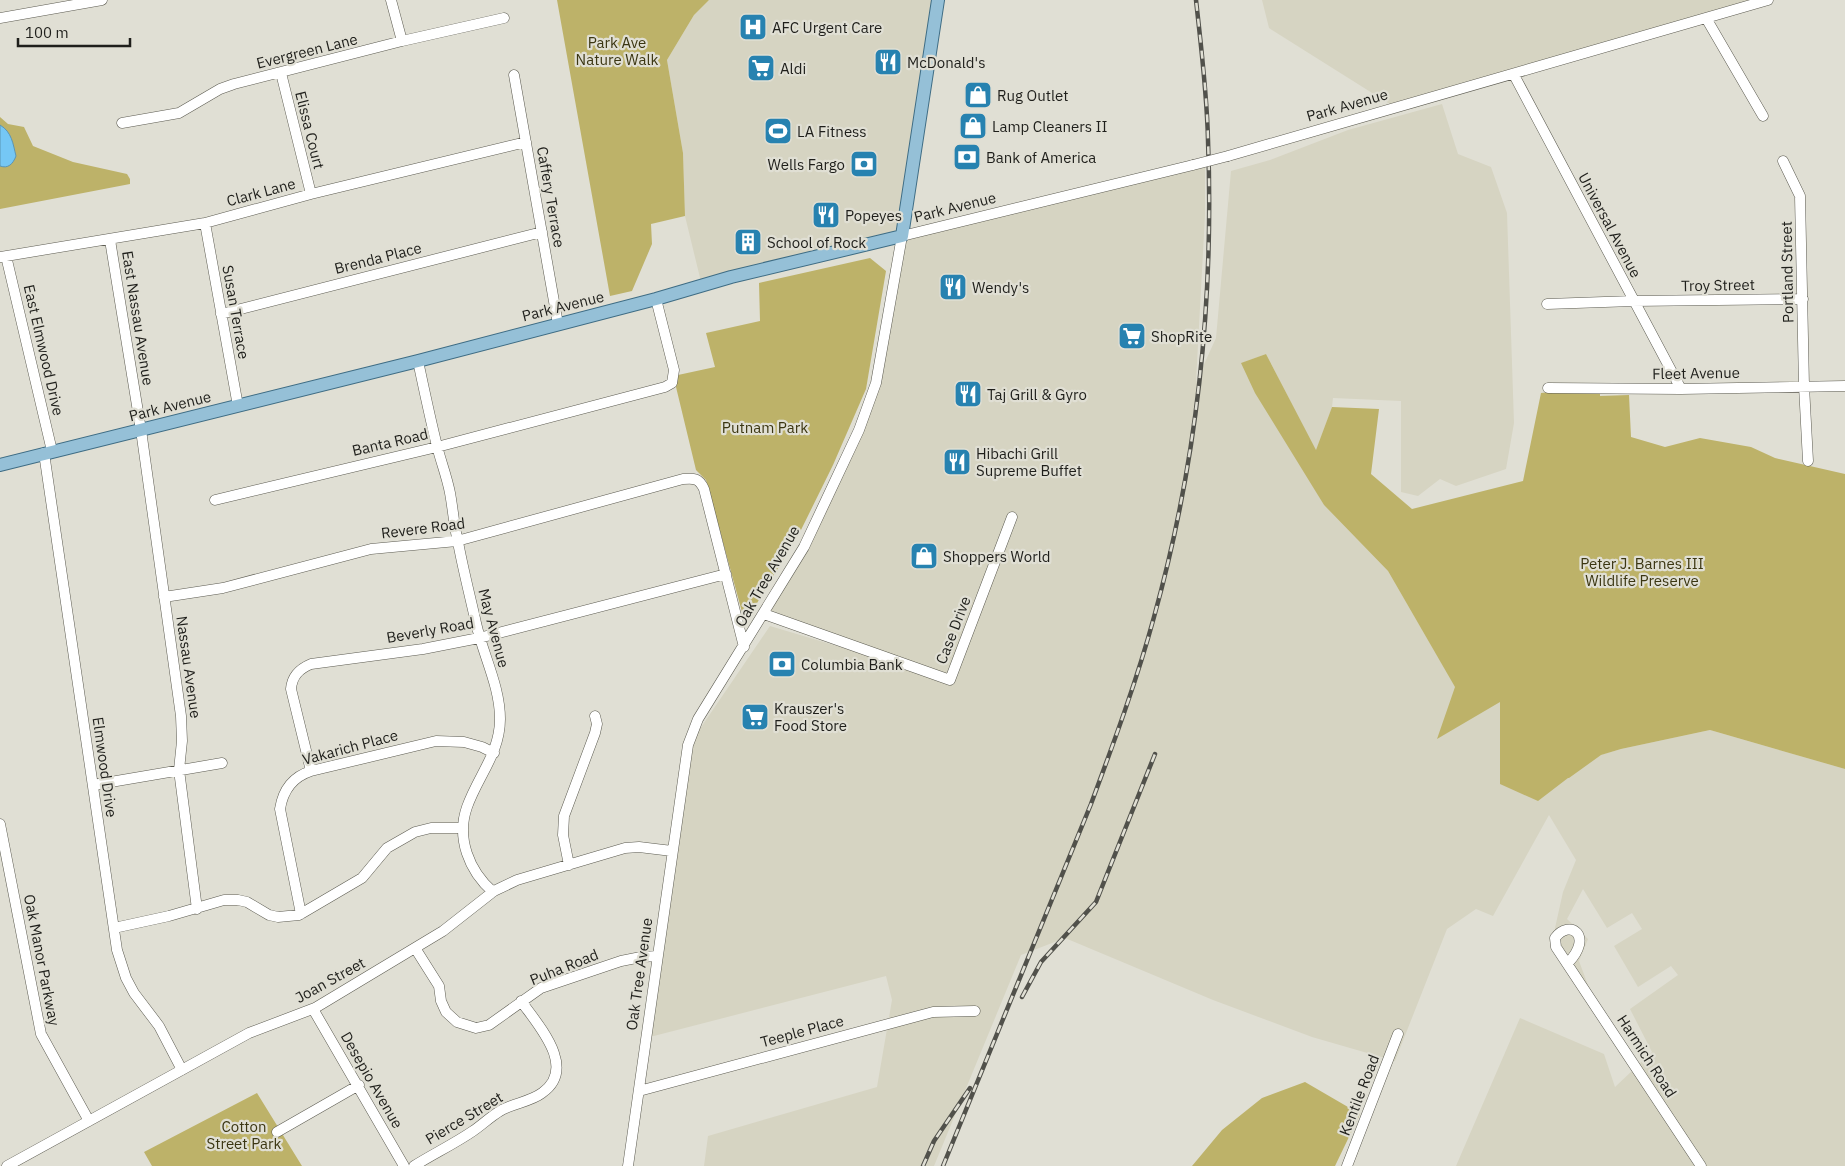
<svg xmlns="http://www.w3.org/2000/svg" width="1845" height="1166" font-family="'IBM Plex Sans',sans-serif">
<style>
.built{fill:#d6d4c2}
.green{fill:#bdb269}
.water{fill:#75c7f5;stroke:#5b95b4}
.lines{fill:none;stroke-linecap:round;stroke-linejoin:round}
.minor-casing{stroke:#5c5b51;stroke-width:11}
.major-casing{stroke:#3e6c84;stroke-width:14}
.minor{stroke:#fff;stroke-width:10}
.major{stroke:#95c0d7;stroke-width:12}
.rail-casing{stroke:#51514b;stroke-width:4.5}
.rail{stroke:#e0dfd4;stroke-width:2.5;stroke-dasharray:8;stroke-linecap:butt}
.minor-bridge-casing{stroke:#5c5b51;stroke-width:11;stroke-linecap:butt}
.minor-bridge{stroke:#fff;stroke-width:10}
.labels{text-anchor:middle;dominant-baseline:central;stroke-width:4.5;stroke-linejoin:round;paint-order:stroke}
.poi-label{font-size:15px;fill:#1f1f1b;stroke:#e0dfd4;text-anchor:start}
.park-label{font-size:15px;fill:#3b3612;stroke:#e0dfd4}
.street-label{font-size:15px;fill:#1f1f1b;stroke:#e0dfd4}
</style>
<rect width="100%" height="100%" fill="#e0dfd4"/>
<path class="built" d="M709,0h229l-36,236 303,-74v53l-9,167 20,-44 15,-167 39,-11 78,-30 94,-26 16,50 33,13 16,46 7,210 -8,46 -50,17 -16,-7 -22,17 -17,-4v-91l-68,-3 -1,9 -16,44 -50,-97 -24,9 82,142 64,66 68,117 -18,50 62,-37v83l121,-35 89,-19 135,39v397h-389l64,-148 84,36 11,33 37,-35 -22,-43 48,-34 -7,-9 -33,21 -24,-41 28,-17 -10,-16 -25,15 -24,-39 -16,30 21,20 -9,22 25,67 -53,-82 12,-54 13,-32 -27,-45 -56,101 -17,-7 -29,20 -52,132 -83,-24 -99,-37 -148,-62 -44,17 -87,211h-230l4,-30 169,-49 15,-87 -6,-24 -236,61 43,-298 77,-113 154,46 -160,-58 17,-28 88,-181 33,-168 -200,49 -17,-70 -2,-63 -16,-93 27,-45z
M1262,0h506l-372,108 -127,-80z"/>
<path class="green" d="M557,0h152l-15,15 -27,45 16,93 2,63 -34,8 1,20 -20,47 -22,5z
M0,117l8,7 16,3 9,19 40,16 54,12 3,5v5l-130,25z
M870,258l16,13 -20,118 -33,76 -33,67 -55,91 -39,-143 -10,-10 -20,-83 2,-12 37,-8 -9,-34 54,-12 -1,-38z
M1266,354l50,96 16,-43 47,2 -8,65 41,35 111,-28 18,-88 59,-6v9l29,-1 2,42 34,10 35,-9 51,9 24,11 70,16v295l-135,-39 -89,19 -20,6 -32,23h-1l-30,23 -38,-17v-82l-63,37 18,-52 -67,-116 -64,-66 -69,-112 -14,-30z
M1305,1082l55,32 -25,52h-143l30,-36 40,-32z
M257,1093l45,73h-150l-8,-14z"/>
<path class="water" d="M0,125c12,7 13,19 16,31 -3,8 -8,13 -16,10z"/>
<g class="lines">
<defs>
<path id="minor" d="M391,0l11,41
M0,18l102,-18
M1706,18l57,98
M281,73l30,121
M514,75l44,249
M1514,75l167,314
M122,123l57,-10 41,-24 14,-5 168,-43 102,-23
M1228,156l540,-156
M1783,161l17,35 4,190 4,75
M205,223l33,183
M110,240l31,190 40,286 1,25 -3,29 18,139
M6,256l46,195
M0,257l205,-34 106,-29 215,-52
M1547,304l86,-3 170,-2
M221,314l321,-82
M418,361c6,28 12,57 19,85 4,16 10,31 13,47 3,16 4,33 8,49 5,27 12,54 18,81 7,32 24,63 24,96 0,34 -22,57 -33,88 -11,31 2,64 26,85
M1548,388l133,1 164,-3
M44,453l73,497 9,28 8,15 25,33 23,44
M215,500l222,-53 228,-60 7,-4 2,-13 -18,-71
M164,597l59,-9 148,-39 86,-8 226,-62c11,-1 16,-1 21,10l40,158
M764,614l186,66 62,-163
M311,771l-20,-82c1,-13 8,-20 20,-25l112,-15 56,-11 247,-64
M93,785l129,-22
M0,824l41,210 48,87
M569,865l-6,-30 1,-19 31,-83 2,-9 -2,-8
M301,914l-21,-105c3,-19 12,-32 31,-38l125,-30 28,1 18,5 12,6
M114,928l55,-12 55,-16h14l9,2 22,13 9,2 21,-2 63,-37 25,-30 28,-16 16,-4h32
M415,948l24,38 2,15 5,11 11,10 19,6 13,-3 52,-37 80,-27 20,-4 17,-1
M1568,963c26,-27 2,-45 -13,-25l1,9 145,219
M313,1009l91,157
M639,1091l294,-79 42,-1
M277,1132l82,-47
M7,1166l242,-133 66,-25 128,-77 51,-40 23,-11 108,-32 14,-1 33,4
M414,1166c19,-12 40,-22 59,-35 9,-6 17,-14 27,-20 13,-8 30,-9 42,-18 36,-25 -4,-68 -21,-92
M628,1166l60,-421 10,-26 106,-172 55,-117 17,-47 26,-147 291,-71
M1347,1166l51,-132"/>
<path id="major" d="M0,465l418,-104 238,-62 75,-22 171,-41 36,-236"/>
</defs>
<use href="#minor" class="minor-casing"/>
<use href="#major" class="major-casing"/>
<use href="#minor" class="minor"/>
<use href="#major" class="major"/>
<defs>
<path id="rail" d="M1022,997l19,-35 55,-60 59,-148
M923,1166l11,-25 36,-53
M943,1166l148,-362c23,-62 46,-124 63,-187 43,-155 60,-318 54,-477 -1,-47 -7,-94 -12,-140"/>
</defs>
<use href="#rail" class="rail-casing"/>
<use href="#rail" class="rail"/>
<defs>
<path id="minor-bridge" d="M1193,165l35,-9"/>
</defs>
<use href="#minor-bridge" class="minor-bridge-casing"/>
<use href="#minor-bridge" class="minor-bridge"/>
</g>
<defs>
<symbol id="hospital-square" viewBox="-11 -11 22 22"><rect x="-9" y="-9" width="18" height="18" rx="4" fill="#2782b0" stroke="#e0dfd4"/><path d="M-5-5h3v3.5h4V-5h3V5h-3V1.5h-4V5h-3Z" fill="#fff"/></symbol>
<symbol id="restaurant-square" viewBox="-11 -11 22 22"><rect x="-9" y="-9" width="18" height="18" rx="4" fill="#2782b0" stroke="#e0dfd4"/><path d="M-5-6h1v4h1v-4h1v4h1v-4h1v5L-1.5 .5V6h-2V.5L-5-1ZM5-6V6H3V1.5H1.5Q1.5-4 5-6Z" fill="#fff"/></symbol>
<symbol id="supermarket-square" viewBox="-11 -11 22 22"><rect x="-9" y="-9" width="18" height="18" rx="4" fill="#2782b0" stroke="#e0dfd4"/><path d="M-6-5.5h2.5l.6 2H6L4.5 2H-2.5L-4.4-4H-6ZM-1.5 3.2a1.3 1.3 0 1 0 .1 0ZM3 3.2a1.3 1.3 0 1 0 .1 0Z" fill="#fff"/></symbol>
<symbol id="shop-square" viewBox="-11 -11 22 22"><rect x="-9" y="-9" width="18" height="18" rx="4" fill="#2782b0" stroke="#e0dfd4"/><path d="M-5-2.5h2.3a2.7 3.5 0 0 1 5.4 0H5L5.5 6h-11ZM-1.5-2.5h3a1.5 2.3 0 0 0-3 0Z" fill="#fff"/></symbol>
<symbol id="stadium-square" viewBox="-11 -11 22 22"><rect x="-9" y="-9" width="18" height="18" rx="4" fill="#2782b0" stroke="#e0dfd4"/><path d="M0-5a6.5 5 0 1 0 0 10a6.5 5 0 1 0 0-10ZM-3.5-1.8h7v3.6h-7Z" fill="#fff"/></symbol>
<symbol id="bank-square" viewBox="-11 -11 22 22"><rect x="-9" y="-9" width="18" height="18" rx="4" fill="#2782b0" stroke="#e0dfd4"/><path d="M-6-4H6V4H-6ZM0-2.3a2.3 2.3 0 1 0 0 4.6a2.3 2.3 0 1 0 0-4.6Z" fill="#fff"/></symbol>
<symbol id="building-square" viewBox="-11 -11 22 22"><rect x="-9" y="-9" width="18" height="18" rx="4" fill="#2782b0" stroke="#e0dfd4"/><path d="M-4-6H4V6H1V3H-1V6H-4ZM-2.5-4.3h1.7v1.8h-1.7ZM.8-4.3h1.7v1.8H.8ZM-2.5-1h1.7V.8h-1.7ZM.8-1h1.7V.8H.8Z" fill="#fff"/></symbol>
</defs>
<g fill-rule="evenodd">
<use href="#hospital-square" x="737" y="11" width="32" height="32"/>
<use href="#restaurant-square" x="872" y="46" width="32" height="32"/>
<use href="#supermarket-square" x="745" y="52" width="32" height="32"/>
<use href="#shop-square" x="962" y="79" width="32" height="32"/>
<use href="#shop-square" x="957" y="110" width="32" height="32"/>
<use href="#stadium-square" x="762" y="115" width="32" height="32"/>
<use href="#bank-square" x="951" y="141" width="32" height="32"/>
<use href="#bank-square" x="848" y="148" width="32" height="32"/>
<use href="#restaurant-square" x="810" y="199" width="32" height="32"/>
<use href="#building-square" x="732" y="226" width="32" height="32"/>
<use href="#restaurant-square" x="937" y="271" width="32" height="32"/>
<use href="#supermarket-square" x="1116" y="320" width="32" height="32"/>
<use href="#restaurant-square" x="952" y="378" width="32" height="32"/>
<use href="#restaurant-square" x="941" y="446" width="32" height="32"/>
<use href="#shop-square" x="908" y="540" width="32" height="32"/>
<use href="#bank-square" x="766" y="648" width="32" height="32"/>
<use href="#supermarket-square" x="739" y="701" width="32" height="32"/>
</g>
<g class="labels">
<g class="poi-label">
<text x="772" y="27">AFC Urgent Care</text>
<text x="907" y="62">McDonald's</text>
<text x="780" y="68">Aldi</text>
<text x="997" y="95">Rug Outlet</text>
<text x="992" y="126">Lamp Cleaners II</text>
<text x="797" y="131">LA Fitness</text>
<text x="986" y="157">Bank of America</text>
<text x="845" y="164" text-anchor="end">Wells Fargo</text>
<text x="845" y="215">Popeyes</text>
<text x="767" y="242">School of Rock</text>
<text x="972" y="287">Wendy's</text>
<text x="1151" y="336">ShopRite</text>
<text x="987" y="394">Taj Grill &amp; Gyro</text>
<text x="976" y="453">Hibachi Grill<tspan x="976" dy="17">Supreme Buffet</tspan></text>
<text x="943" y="556">Shoppers World</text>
<text x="801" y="664">Columbia Bank</text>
<text x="774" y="708">Krauszer's<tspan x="774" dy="17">Food Store</tspan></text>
</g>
<g class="park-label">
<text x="617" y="42">Park Ave<tspan x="617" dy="17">Nature Walk</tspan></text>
<text x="765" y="427">Putnam Park</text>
<text x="1642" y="563">Peter J. Barnes III<tspan x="1642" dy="17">Wildlife Preserve</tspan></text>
<text x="244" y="1126">Cotton<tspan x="244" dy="17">Street Park</tspan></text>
</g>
<g class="street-label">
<text transform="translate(307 51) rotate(-14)">Evergreen Lane</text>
<text transform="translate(1347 105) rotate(-16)">Park Avenue</text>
<text transform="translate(310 130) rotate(76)">Elissa Court</text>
<text transform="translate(261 192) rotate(-15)">Clark Lane</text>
<text transform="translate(551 197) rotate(80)">Caffery Terrace</text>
<text transform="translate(955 207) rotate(-14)">Park Avenue</text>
<text transform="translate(1610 225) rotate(62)">Universal Avenue</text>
<text transform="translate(378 258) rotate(-14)">Brenda Place</text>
<text transform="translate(1787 272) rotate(-91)">Portland Street</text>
<text transform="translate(1718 285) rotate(-1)">Troy Street</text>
<text transform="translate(563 306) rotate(-14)">Park Avenue</text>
<text transform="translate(236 312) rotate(80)">Susan Terrace</text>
<text transform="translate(138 318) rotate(81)">East Nassau Avenue</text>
<text transform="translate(44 350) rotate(77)">East Elmwood Drive</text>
<text transform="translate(1696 373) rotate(-1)">Fleet Avenue</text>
<text transform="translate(170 406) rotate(-14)">Park Avenue</text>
<text transform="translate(390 442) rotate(-13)">Banta Road</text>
<text transform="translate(423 528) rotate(-7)">Revere Road</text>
<text transform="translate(767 576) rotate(-60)">Oak Tree Avenue</text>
<text transform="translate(494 628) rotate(75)">May Avenue</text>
<text transform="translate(430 630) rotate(-10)">Beverly Road</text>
<text transform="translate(953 630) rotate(-69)">Case Drive</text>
<text transform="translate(189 667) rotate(82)">Nassau Avenue</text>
<text transform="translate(350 747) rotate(-15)">Vakarich Place</text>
<text transform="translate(105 767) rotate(82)">Elmwood Drive</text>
<text transform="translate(42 960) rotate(79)">Oak Manor Parkway</text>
<text transform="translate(564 967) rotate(-22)">Puha Road</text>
<text transform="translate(639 974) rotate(-82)">Oak Tree Avenue</text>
<text transform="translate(330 980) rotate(-29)">Joan Street</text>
<text transform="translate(802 1031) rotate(-15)">Teeple Place</text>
<text transform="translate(1647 1056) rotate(57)">Harmich Road</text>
<text transform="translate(372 1080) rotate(60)">Desepio Avenue</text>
<text transform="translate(1359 1095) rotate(-69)">Kentile Road</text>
<text transform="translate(464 1118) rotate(-31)">Pierce Street</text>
</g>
</g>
<path d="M18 38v8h112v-8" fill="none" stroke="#1f1f1b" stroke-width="2.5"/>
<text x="25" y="38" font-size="15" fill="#1f1f1b" stroke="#e0dfd4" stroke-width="4" paint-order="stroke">100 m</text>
</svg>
